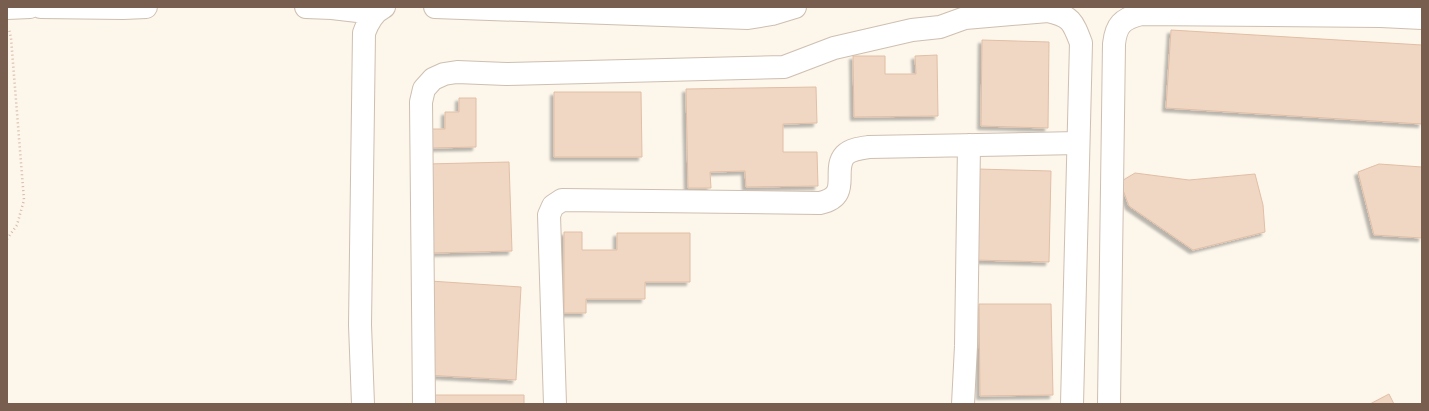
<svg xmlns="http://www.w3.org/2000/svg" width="1429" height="411" font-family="Lato,sans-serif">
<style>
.building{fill:#f0d7c4;stroke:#e2bea5;filter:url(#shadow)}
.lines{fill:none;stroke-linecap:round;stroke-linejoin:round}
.minor-casing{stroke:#cebfb1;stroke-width:24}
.path{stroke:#d6baa7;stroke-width:2.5;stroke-dasharray:1 3;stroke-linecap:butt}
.minor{stroke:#fff;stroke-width:22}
</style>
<defs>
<filter id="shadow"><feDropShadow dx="-3.5" dy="3.5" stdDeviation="1" flood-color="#0004"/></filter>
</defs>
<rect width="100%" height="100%" fill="#fcf6eb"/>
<path class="building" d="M1171,30l251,15v79l-256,-16z
M982,40l67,2 -1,86 -67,-2z
M937,55l1,61 -84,1 -1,-61h32v18h31l-1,-18z
M816,87l1,36 -34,1v28h34l1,34 -72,1 -1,-16 -35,1 1,16h-23l-2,-99z
M554,92h87l1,65h-88z
M459,98h17v49l-45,1v-19h14v-17h14z
M509,162l3,89 -82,2 -3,-89z
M1379,164l43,3v71l-48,-3 -16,-63z
M977,169l74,2 -2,91 -73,-2z
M1135,173l54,7 66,-6 8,31 2,27 -72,18 -64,-44 -9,-24z
M564,232h18v18h35v-17h73v49h-45v17h-59v14h-22z
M430,281l91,6 -5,93 -91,-5z
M979,304h72l2,91 -73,1z
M1389,394l5,10h-24z
M429,395h95v9h-95z"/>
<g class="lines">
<defs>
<path id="minor" d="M41,7l82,1 23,-1
M306,7l26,1 43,5
M435,7l313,11 24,-4 23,-7
M7,8l23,-1
M363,404l-3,-79 4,-292c4,-11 9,-21 20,-26
M424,404l-3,-302 3,-13 9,-10 11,-5 13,-2 49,2 278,-7 50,-19 78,-18 28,-3 25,-9 83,-7c23,5 25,11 33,32l-9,361
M555,404l-6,-189 4,-9 9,-6 258,3c33,-7 11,-33 25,-48 6,-6 17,-7 24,-8l209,-4
M963,404l3,-58 3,-201
M1109,404l5,-360c2,-19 8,-25 27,-30l240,2 41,2"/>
</defs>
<use href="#minor" class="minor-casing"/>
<path class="path" d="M7,239l10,-14 7,-25 -13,-162 -2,-9"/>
<use href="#minor" class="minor"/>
</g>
<rect width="1429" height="411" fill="none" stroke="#775e4f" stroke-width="16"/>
</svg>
